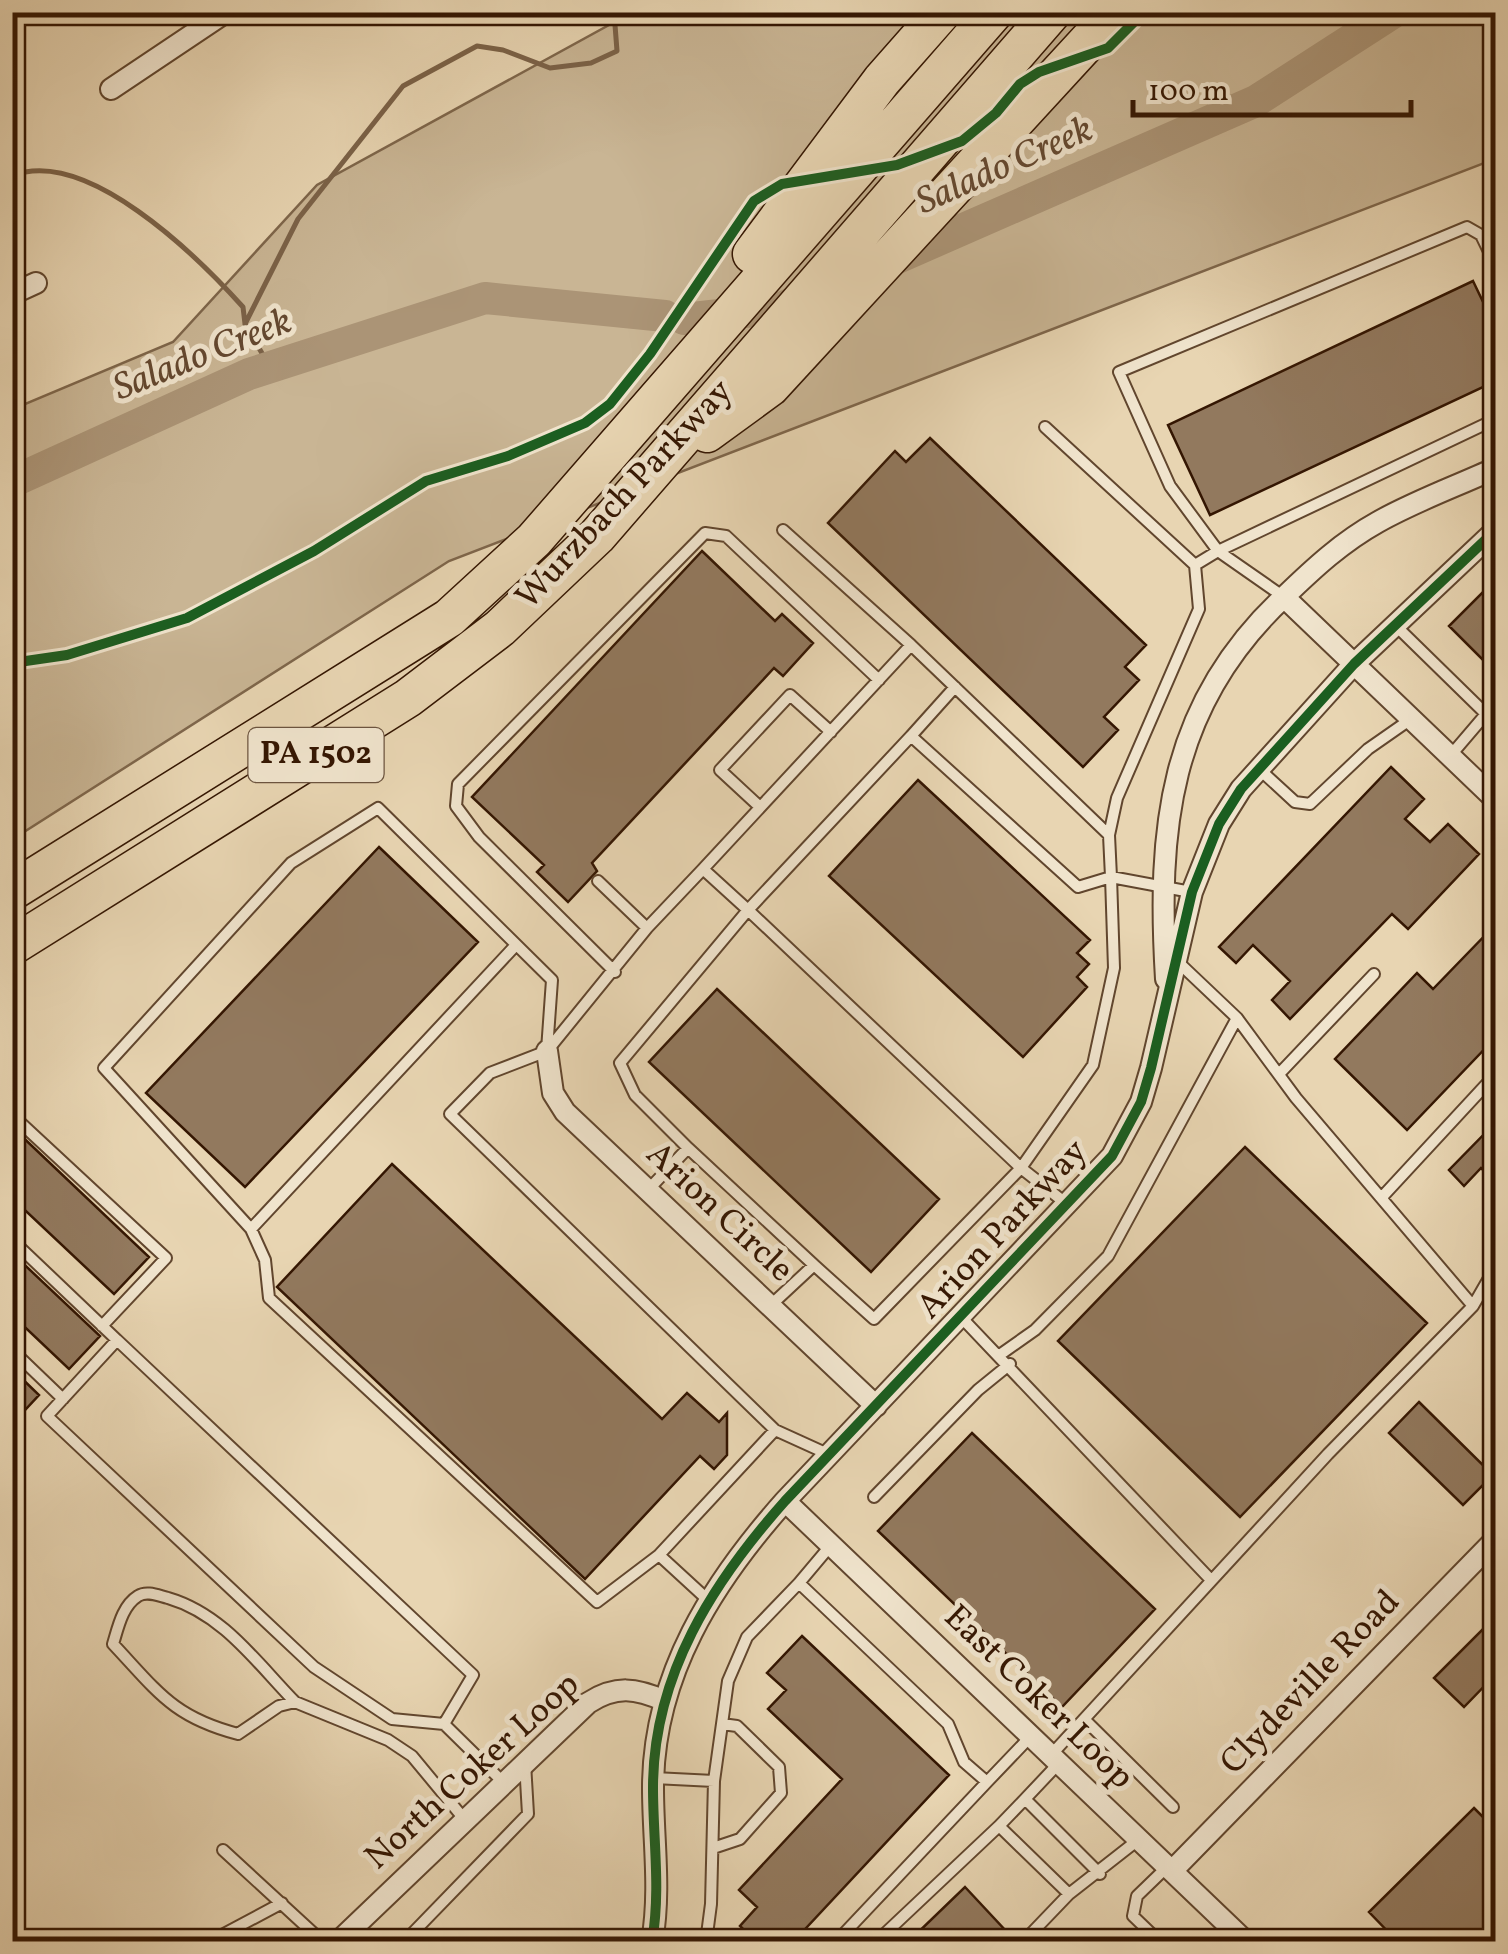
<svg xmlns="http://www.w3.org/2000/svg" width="1508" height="1954" font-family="Vollkorn,serif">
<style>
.green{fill:#c9b594;stroke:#7e664b;stroke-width:2.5}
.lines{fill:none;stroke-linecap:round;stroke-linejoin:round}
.stream{stroke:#7b6248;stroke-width:5}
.river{stroke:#ab9476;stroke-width:32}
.building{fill:#92795e;stroke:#341602;stroke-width:2.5}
.lane-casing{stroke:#61462e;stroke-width:14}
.street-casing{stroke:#61462e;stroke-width:24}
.highway-casing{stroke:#341602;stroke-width:41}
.lane{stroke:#f0e4cd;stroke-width:10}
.street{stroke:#f0e4cd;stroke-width:20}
.highway{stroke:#e8d5b2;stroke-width:38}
.cycleway-casing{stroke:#f0e4cd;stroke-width:16}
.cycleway{stroke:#1b5e20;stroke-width:10}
.labels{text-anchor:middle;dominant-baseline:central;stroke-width:10;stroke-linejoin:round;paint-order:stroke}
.shield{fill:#f0e4cd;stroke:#6c543f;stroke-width:2.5}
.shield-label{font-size:32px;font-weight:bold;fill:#341602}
.street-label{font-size:35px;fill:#341602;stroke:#f0e4cd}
.water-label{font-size:38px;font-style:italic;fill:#644830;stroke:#f0e4cd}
</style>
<rect width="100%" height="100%" fill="#e8d5b2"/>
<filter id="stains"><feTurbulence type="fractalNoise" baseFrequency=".002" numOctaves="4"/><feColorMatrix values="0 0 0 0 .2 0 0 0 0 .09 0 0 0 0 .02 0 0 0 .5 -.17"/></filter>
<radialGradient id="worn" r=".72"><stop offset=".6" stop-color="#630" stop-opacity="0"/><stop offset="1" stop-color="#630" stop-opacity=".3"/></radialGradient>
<path class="green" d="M631,13h864v146l-1046,402 -436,278v-430l160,-67 144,-157z"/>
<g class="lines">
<path class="stream" d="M12,176c74,-30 185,80 231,131l2,17 25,43
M245,324l53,-105 105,-133 74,-40 26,4 47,18 41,-5 26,-12 -3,-39"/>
<path class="river" d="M888,262l368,-161 138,-89
M684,319l97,-11 30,-13
M12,482l237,-108 236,-76 180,18"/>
</g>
<path class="building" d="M1473,281l23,48v52l-286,134 -42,-90z
M930,438l216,207 -21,22 14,13 -35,37 14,13 -35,37 -255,-244 67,-72 11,11z
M702,551l73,70 7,-7 31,29 -30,33 -9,-8 -182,195 5,8 -29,31 -31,-30 7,-7 -72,-68z
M1496,579v94l-47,-47z
M1391,767l33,32 -19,20 25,23 18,-18 31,30 -71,75 -16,-15 -102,105 -18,-19 18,-19 -37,-36 -17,18 -17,-16z
M918,780l172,160 -13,13 12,11 -12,13 10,10 -64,70 -194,-181z
M379,847l99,95 -233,245 -99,-94z
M1496,924v113l-89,93 -72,-71 82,-86 16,16z
M717,989l222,210 -68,73 -222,-210z
M1496,1122v60l-15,-14 -17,18 -15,-16z
M12,1127l137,130 -35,37 -102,-96z
M1245,1147l182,176 -187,194 -182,-176z
M392,1164l270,255 25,-26 32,29 8,-9v42l-13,14 -14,-13 -115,123 -308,-292z
M12,1253l88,83 -31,33 -57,-54z
M12,1369l27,26 -27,29z
M1419,1402l74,73 -30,30 -74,-72z
M972,1433l183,176 -93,98 -184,-176z
M1496,1616v58l-32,33 -30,-29z
M802,1636l147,139 -156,167h-37l-16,-16 17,-19 -18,-17 103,-111 -74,-70 18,-19 -19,-17z
M1474,1808l22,22v97l-15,15h-83l-29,-30z
M965,1887l41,44 -11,11h-87z"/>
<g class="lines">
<defs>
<path id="lane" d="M1496,266l-15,-31 -14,-8 -348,145 51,114 48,65 278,-132
M1045,427l150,138 4,44 -82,189 -8,37 2,42 80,15
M783,530l128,115
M1195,565l23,-14 66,46
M1395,625l91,89 -35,41
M911,736l44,-49
M1258,768l37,34 15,2 58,-55 43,-30
M760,807l-40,-37 70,-75 41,37
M703,869l208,-224 198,190
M598,881l49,47
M516,945l-265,284 -147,-161 187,-205 87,-55 174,172 -5,70
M615,972l-136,-135 -23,-31 2,-22 247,-251 21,3 153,144
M1279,1074l95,-100
M12,1115l154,143 -64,68
M688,1148l-53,-53 -15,-32 128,-153 273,258 -147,151 -60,-54 -43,40
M648,1190l40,-42 126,117
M1383,1196l112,-121
M251,1229l14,31 4,38 328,304 62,-47
M12,1240l105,100
M1473,1306l23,-40
M960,1316l251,264
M12,1350l51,49
M1001,1354l34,-24 73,-74 129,-238
M775,1430l-325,-316 40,-41 57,-22 100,-123 56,-59 45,41 163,-174 167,151 33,-10 3,91 -21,97 -72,103 47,37
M874,1497l104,-107 32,-26
M799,1583l32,-38
M708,1600l-49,-45 116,-125 55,25
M295,1702c-39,-40 -72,-88 -127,-104 -9,-2 -21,-8 -30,-2 -16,10 -20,32 -25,48 45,48 60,73 125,90l41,-28 16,-4 93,38 24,16 53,64
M1084,1719l89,88
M444,1724l29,-49 -356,-335 -70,76 267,251 78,52 52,5 60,59
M1051,1755l277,-301 145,-148 -177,-208 -59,-80 -59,-56
M654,1778l60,3 -3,123 -5,38
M714,1781l14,-100 19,-44 52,-54 149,141 16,38 23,20 43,-45
M1025,1799l34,-36
M999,1826l26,-27 75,75
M713,1848l27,-9 41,-46 -2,-26 -42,-41 -15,-2
M223,1850l100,92
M209,1942l73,-39
M404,1942l124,-128 -3,-51
M836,1942l151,-160
M876,1942l123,-116 70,68 69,-54
M1023,1942l46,-48
M1160,1942l-27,-26 4,-20 30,-29"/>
<path id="street" d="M111,89l115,-77
M12,294l24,-11
M1284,597l212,203
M1166,979c-9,-149 2,-274 118,-382 30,-29 58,-55 94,-75 37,-21 79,-36 118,-54
M547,1051l6,42 12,19 311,294
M785,1501l461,441
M1172,1871l324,-332
M338,1942l250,-239c28,-18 48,-15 77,-2
M652,1942c9,-53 1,-102 1,-154 0,-113 60,-206 132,-287l327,-345 29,-54 10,-34 41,-176 27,-68 22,-35 113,-125 142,-134"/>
<path id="highway" d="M752,254l130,-174 60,-68
M707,433l63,-46 345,-375
M12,891l437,-273 85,-78 460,-528
M12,946l396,-248 92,-70 97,-92 455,-524"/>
</defs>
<use href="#lane" class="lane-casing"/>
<use href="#street" class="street-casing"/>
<use href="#highway" class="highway-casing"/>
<use href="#lane" class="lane"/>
<use href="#street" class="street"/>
<use href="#highway" class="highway"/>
<defs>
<path id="cycleway" d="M12,663l55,-8 120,-37 127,-67 112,-70 82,-25 77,-33 25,-19 40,-50 104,-153 28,-17 115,-19 65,-24 34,-28 24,-29 19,-12 69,-24 36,-36
M652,1942c9,-53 1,-102 1,-154 0,-113 60,-206 132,-287l327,-345 29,-54 10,-34 41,-176 27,-68 22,-35 113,-125 142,-134"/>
</defs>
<use href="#cycleway" class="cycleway-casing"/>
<use href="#cycleway" class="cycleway"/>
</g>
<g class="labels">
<rect class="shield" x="248.5" y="728" width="135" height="54" rx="8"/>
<g class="shield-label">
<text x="316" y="755">PA 1502</text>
</g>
<g class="street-label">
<text transform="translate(625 495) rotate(-47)">Wurzbach Parkway</text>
<text transform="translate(719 1213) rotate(43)">Arion Circle</text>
<text transform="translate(1003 1230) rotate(-47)">Arion Parkway</text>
<text transform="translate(1311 1683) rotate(-46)">Clydeville Road</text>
<text transform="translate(1038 1698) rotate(44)">East Coker Loop</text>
<text transform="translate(473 1772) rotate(-42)">North Coker Loop</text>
</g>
<g class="water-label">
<text transform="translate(1005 167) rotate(-24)">Salado Creek</text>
<text transform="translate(203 356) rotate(-22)">Salado Creek</text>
</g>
</g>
<rect width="1508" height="1954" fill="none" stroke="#e8d5b2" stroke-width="50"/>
<rect x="15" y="15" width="1478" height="1924" fill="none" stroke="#341602" stroke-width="5"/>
<rect x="25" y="25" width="1458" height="1904" fill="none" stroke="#341602" stroke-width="2.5"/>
<path d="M1133 100v15h278v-15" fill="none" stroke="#341602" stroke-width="5"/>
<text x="1148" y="100" font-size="30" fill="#341602" stroke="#f0e4cd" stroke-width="8" paint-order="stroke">100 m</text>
<rect width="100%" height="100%" filter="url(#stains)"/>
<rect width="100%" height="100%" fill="url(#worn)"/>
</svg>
